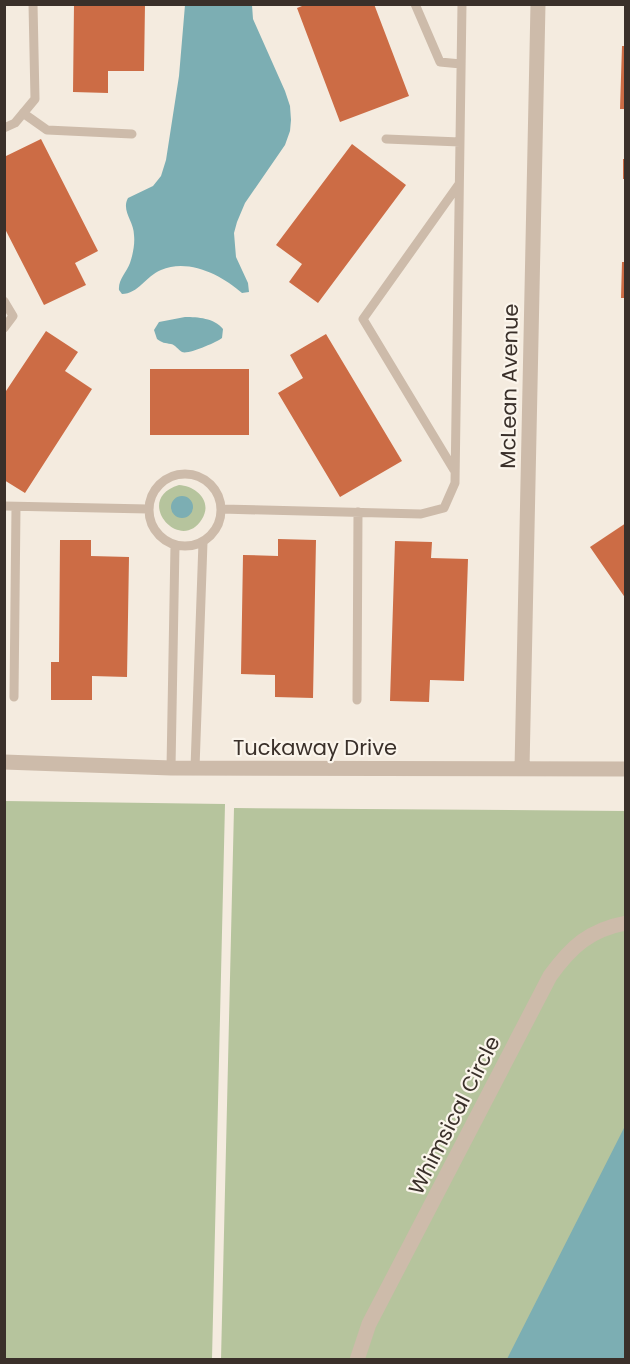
<svg xmlns="http://www.w3.org/2000/svg" width="630" height="1364" font-family="Poppins,sans-serif">
<style>
.green{fill:#b6c49d}
.water{fill:#7caeb3}
.building{fill:#cc6c45}
.lines{fill:none;stroke-linecap:round;stroke-linejoin:round}
.lane{stroke:#cdbbaa;stroke-width:9}
.street{stroke:#cdbbaa;stroke-width:15}
.labels{text-anchor:middle;dominant-baseline:central;stroke-width:4.5;stroke-linejoin:round;paint-order:stroke}
.street-label{font-size:21px;fill:#3a302a;stroke:#fbf5ec}
</style>
<rect width="100%" height="100%" fill="#f4ebdf"/>
<path class="green" d="M179,485c17,1 34,16 23,34 -22,36 -70,-20 -23,-34z
M5,801l220,3 -13,555h-207z
M234,808l391,3v548l-404,1z"/>
<path class="water" d="M185,5h67l1,14 32,72 5,15 1,14 -1,11 -5,14 -40,58 -8,19 -3,11 2,24 12,26 1,9 -7,1c-20,-18 -54,-35 -81,-23 -15,6 -23,24 -39,24l-3,-4c-1,-10 7,-17 11,-27 3,-9 5,-19 4,-28 0,-14 -13,-24 -6,-37l25,-12 8,-10 5,-16 13,-84z
M185,317c13,0 29,1 38,12l-1,9c-5,4 -34,17 -40,14 -4,-2 -6,-7 -11,-8 -6,-1 -9,-1 -14,-5l-3,-9 5,-8z
M171 507a11 11 0 1 1 22 0a11 11 0 1 1-22 0Z
M625,1126v233h-118z"/>
<path class="building" d="M74,4h71l-1,67h-36v22l-35,-1z
M307,4h67l35,92 -69,26 -43,-114z
M622,46h4v63h-6z
M41,139l57,112 -23,12 11,22 -42,20 -40,-78v-70z
M352,144l54,41 -88,118 -29,-21 13,-18 -26,-19z
M623,159h3v20h-3z
M622,262h4v36h-5z
M46,331l32,21 -13,19 27,18 -67,104 -21,-13v-86z
M326,334l76,127 -62,36 -62,-104 25,-15 -13,-23z
M150,369h99v66h-99z
M626,523v76l-36,-52z
M278,539l38,1 -3,158 -38,-1v-22l-34,-1 2,-119 35,1z
M60,540h31v16l38,1 -2,120 -35,-1v24h-41v-38h8z
M395,541l37,1 -1,16 37,1 -4,122 -34,-1 -1,22 -39,-1z"/>
<g class="lines">
<path class="lane" d="M415,4l25,58 21,2
M23,113l24,17 85,4
M4,128l11,-5 20,-24 -2,-95
M386,139l74,3
M4,301l9,15 -9,12
M454,470l-91,-151 96,-135
M149 510a36 36 0 1 1 72 0a36 36 0 1 1-72 0Z
M4,506l144,3
M221,509l200,5 23,-6 11,-25 7,-479
M14,697l2,-190
M357,700l1,-188
M171,768l4,-223
M195,768l8,-226"/>
<path class="street" d="M4,762l167,6 455,1
M522,769l16,-765
M357,1360l12,-36 181,-348c21,-29 39,-46 76,-53"/>
</g>
<g class="labels">
<g class="street-label">
<text transform="translate(509 386) rotate(-89)">McLean Avenue</text>
<text x="315" y="747">Tuckaway Drive</text>
<text transform="translate(454 1115) rotate(-63)">Whimsical Circle</text>
</g>
</g>
<rect width="630" height="1364" fill="none" stroke="#3a302a" stroke-width="12"/>
</svg>
